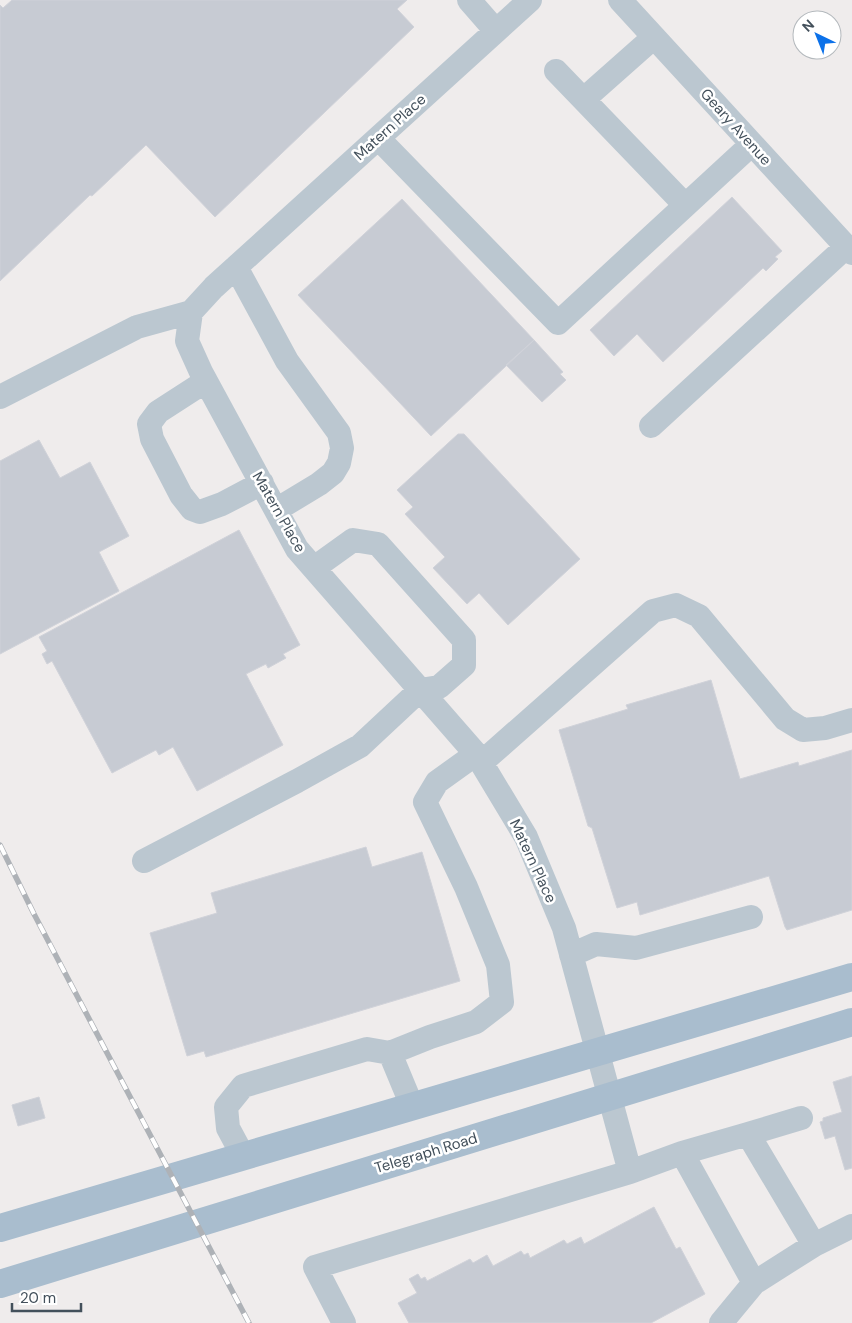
<svg xmlns="http://www.w3.org/2000/svg" width="852" height="1323" font-family="'DM Sans',sans-serif">
<style>
.building{fill:#c7cbd3;stroke:#d0d2d9}
.lines{fill:none;stroke-linecap:round;stroke-linejoin:round}
.minor{stroke:#bbc7d0;stroke-width:24}
.major{stroke:#a9bdce;stroke-width:28}
.rail-casing{stroke:#aeb2b7;stroke-width:5.5}
.rail{stroke:#fff;stroke-width:4;stroke-dasharray:11;stroke-linecap:butt}
.labels{text-anchor:middle;dominant-baseline:central;stroke-width:5;stroke-linejoin:round;paint-order:stroke}
.street-label{font-size:15px;fill:#43505b;stroke:#fff}
</style>
<rect width="100%" height="100%" fill="#efecec"/>
<path class="building" d="M12,0h395l-10,9 17,18 -199,190 -69,-72 -54,51 -2,-1 -90,86v-276l3,3z
M732,197l50,54 -7,6 3,2 -12,12 -3,-3 -100,94 -26,-28 -23,22 -24,-26z
M402,199l132,141 -103,96 -133,-141z
M534,340l29,32 -3,2 6,6 -24,22 -36,-37z
M458,434h6l116,125 -72,66 -29,-32 -12,11 -34,-36 12,-11 -40,-43 8,-7 -16,-17z
M39,440l21,38 30,-16 39,74 -30,16 20,39 -119,63v-193z
M239,530l61,115 -17,9 3,4 -18,10 -2,-4 -20,10 37,71 -86,46 -24,-44 -14,8 -3,-5 -44,23 -60,-112 -5,3 -5,-10 5,-3 -8,-14z
M711,680l29,99 58,-17 1,4 53,-16v160l-65,20 -2,-3 -16,-51 -129,39 -3,-13 -20,6 -25,-80 -4,-2 -29,-96 69,-21 -2,-4z
M366,847l6,20 50,-15 38,129 -254,76 -2,-6 -17,5 -37,-123 67,-20 -6,-20z
M852,1076v92l-7,2 -10,-34 -10,3 -5,-17 3,-1v-3l19,-6 -9,-30z
M39,1097l6,21 -27,8 -6,-21z
M654,1207l22,42 4,-2 25,47 -54,29h-242l-11,-20 19,-10 -8,-14 9,-5 3,5 4,-2 2,4 43,-22 3,4 14,-8 6,11 28,-15 3,4 4,-2 2,5 34,-18 3,4 14,-7 3,7z"/>
<g class="lines">
<path class="minor" d="M469,0l27,31
M530,0l-316,287 -23,25 -4,29 14,31 96,177 179,205 50,83 38,91 66,244
M620,0l232,253
M556,71l129,134
M584,99l70,-62
M378,138l180,185 194,-179
M236,267l51,94 52,72 3,15 -3,15 -6,10 -14,11 -43,26
M206,381l-48,31 -9,12 3,15 29,56 11,14 8,3 22,-8 40,-21
M0,397l137,-70 54,-15
M651,426l195,-179
M481,763l172,-152 23,-6 23,11 86,103 18,11 22,-2 27,-8
M144,861l153,-80 63,-35 60,-56 19,-3 25,-22v-25l-86,-96 -25,-4 -39,28
M571,955l25,-11 40,4 115,-31
M390,1053l40,-16 46,-15 26,-20 -4,-37 -32,-78 -41,-85 12,-20 39,-28
M748,1134l53,-16
M682,1153l72,130
M243,1156l-15,-28 -2,-21 17,-21 124,-37 23,4 22,53
M344,1323l-29,-56 315,-95 52,-19 66,-19 66,111 38,-19
M721,1323l33,-40 60,-38"/>
<path class="major" d="M0,1228l852,-251
M0,1284l852,-262"/>
<defs>
<path id="rail" d="M0,845l34,69 215,409"/>
</defs>
<use href="#rail" class="rail-casing"/>
<use href="#rail" class="rail"/>
</g>
<g class="labels">
<g class="street-label">
<text transform="translate(390 127) rotate(-42)">Matern Place</text>
<text transform="translate(736 127) rotate(48)">Geary Avenue</text>
<text transform="translate(279 512) rotate(60)">Matern Place</text>
<text transform="translate(533 861) rotate(65)">Matern Place</text>
<text transform="translate(426 1153) rotate(-17)">Telegraph Road</text>
</g>
</g>
<g transform="translate(817 35) rotate(317)"><circle r="24" fill="#ffffff" stroke="#b4b9bd"/>
<path d="M0-4L9 19L0 12L-9 19Z" fill="#0c71e9"/>
<text y="-8" font-size="14" font-weight="bold" text-anchor="middle" fill="#43505b">N</text>
</g>
<path d="M12 1303v8h69v-8" fill="none" stroke="#43505b" stroke-width="2.5"/>
<text x="20" y="1303" font-size="15" fill="#43505b" stroke="#ffffff" stroke-width="4" paint-order="stroke">20 m</text>
</svg>
